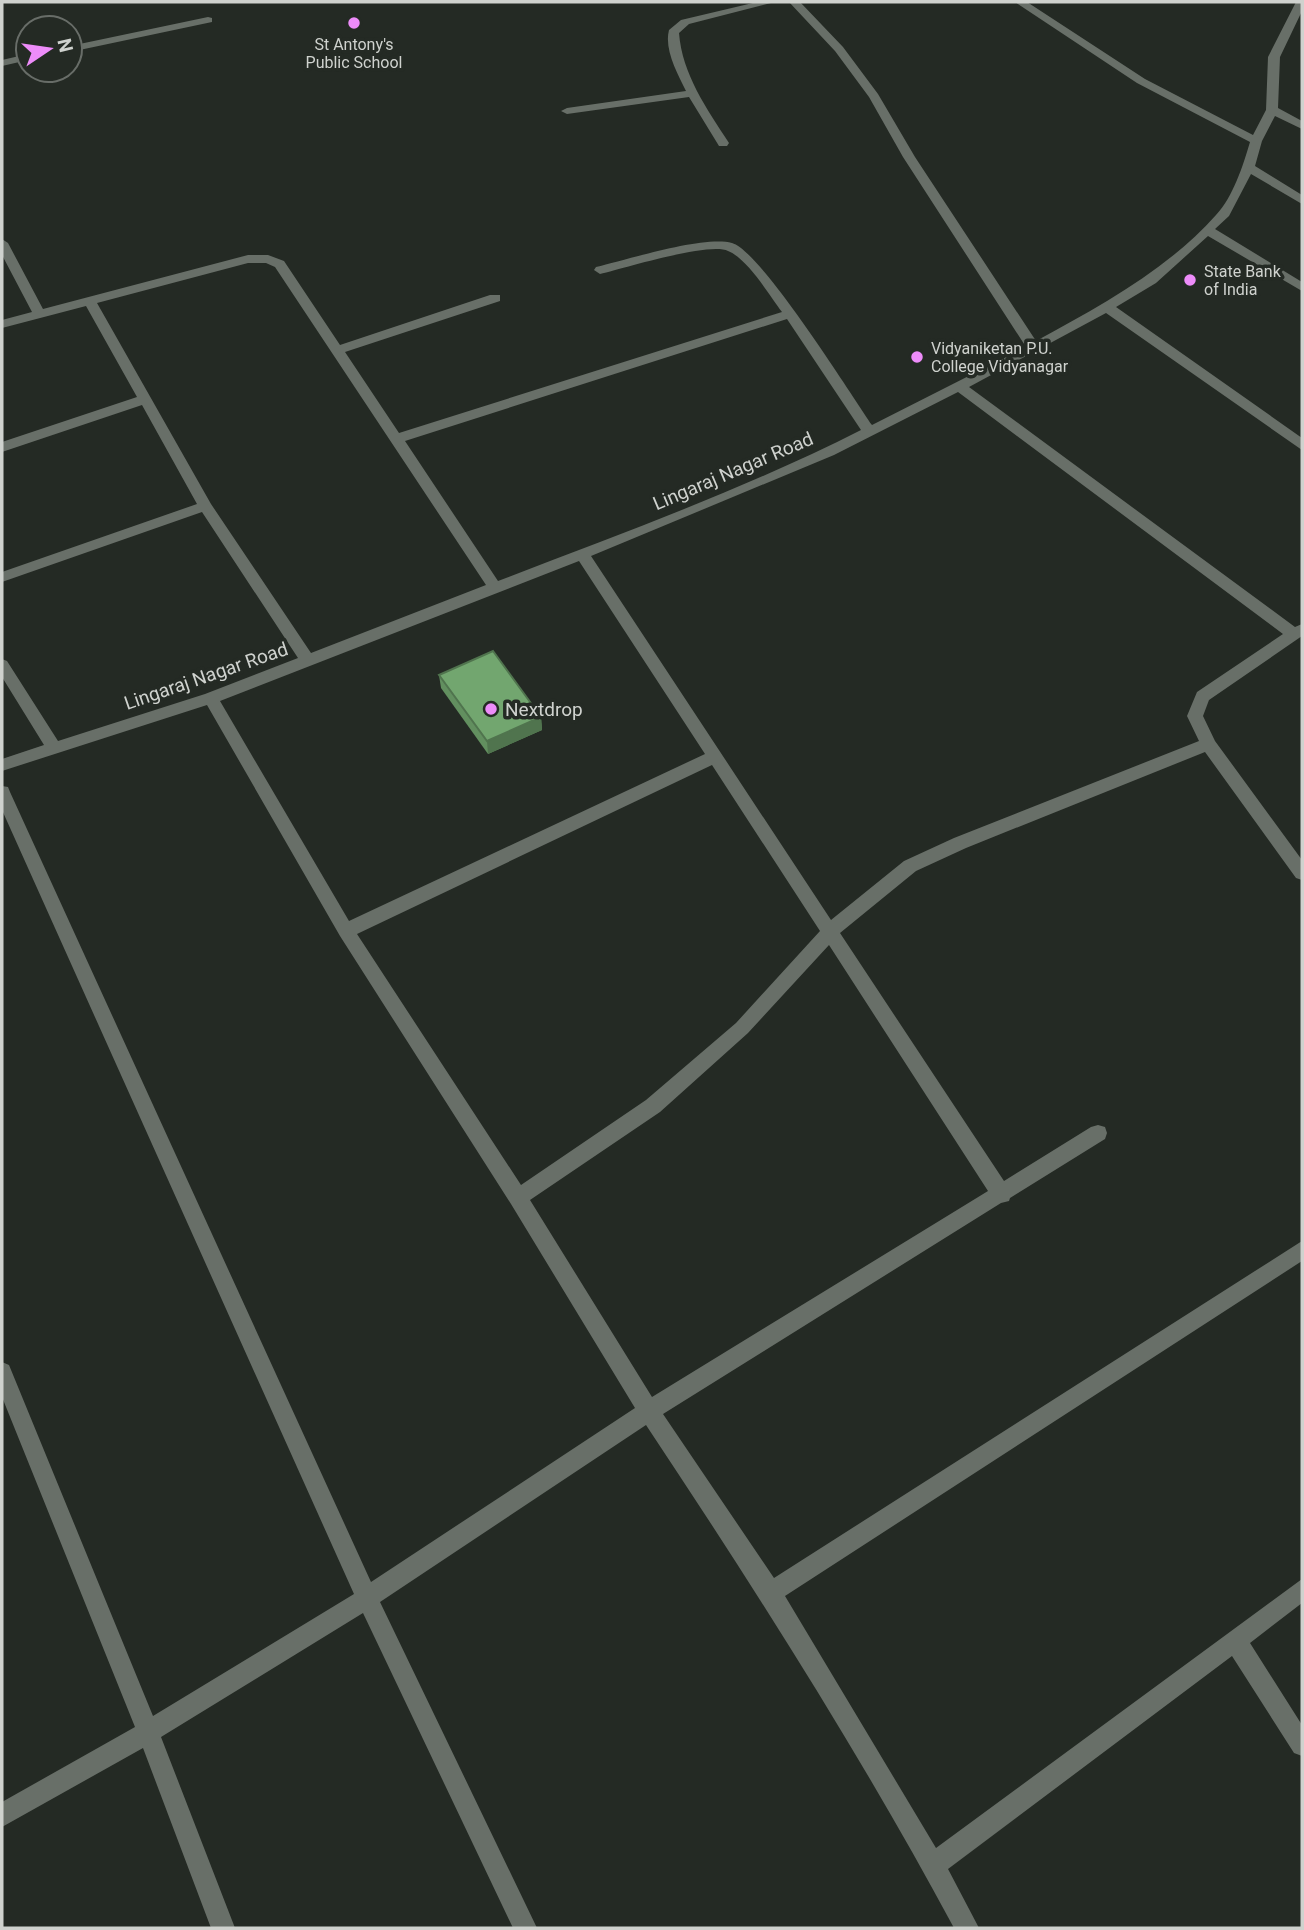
<svg xmlns="http://www.w3.org/2000/svg" width="1304" height="1930" font-family="Roboto,sans-serif">
<style>
.lines{fill:none;stroke-linecap:round;stroke-linejoin:round}
.minor{fill:#686f68;fill-rule:evenodd}
.wall{fill:#628f5f}
.shaded-wall{fill:#50744e}
.building{fill:#72a66f;stroke:#50744e;stroke-width:2}
.poi-dot{fill:#ed8cf9;stroke:#242a24;stroke-width:2.5}
.labels{text-anchor:middle;dominant-baseline:central;stroke-width:7;stroke-linejoin:round;paint-order:stroke}
.far-poi-label{font-size:16px;fill:#cfd2ce;stroke:#242a24;text-anchor:start}
.street-label{font-size:19px;fill:#cfd2ce;stroke:#242a24}
.poi-label{font-size:19px;fill:#cfd2ce;stroke:#242a24;text-anchor:start}
</style>
<rect width="100%" height="100%" fill="#242a24"/>
<g class="lines">
<path class="minor" d="M757,2h18l-86,22 -10,9c3,41 28,76 50,110l-2,3h-8l-30,-49 -122,17 -6,-3 6,-3 119,-17c-9,-18 -22,-42 -17,-61l12,-10z
M789,2h11l43,45 35,47 37,63 121,184c64,-35 131,-71 180,-126 17,-18 27,-49 34,-73l-113,-59 -122,-81h12l118,77 108,56 13,-25 2,-53 28,-55h6v9l-22,46 -2,51 24,13v8l-27,-13 -13,25 -7,25 47,29v9l-51,-30 -22,42 -14,13 87,53v9l-94,-55 -52,47 -40,24 186,131v12l-196,-137 -137,74 326,240 7,-3v12l-93,64 -6,16 12,25 87,119v20l-6,-2 -91,-126 -239,96 -50,23 -76,62 164,248 87,-54 7,-2 7,2 2,6 -2,6 -95,59 -1,3 -8,2 -338,211 111,164 528,-337v20l-517,335 151,252 366,-269v24l-52,40 52,82v31l-8,-3 -62,-97 -284,213 31,59h-25c-93,-173 -199,-339 -308,-503l-266,177 157,326h-24l-150,-315 -202,124 74,191h-24l-68,-180 -141,79v-25l133,-75 -133,-330v-35l7,3 144,351 201,-122 -352,-784v-24l6,1 2,5 361,790 264,-174 -124,-204 -171,-268 -133,-231 -205,66v-12l42,-14 -42,-68v-18l5,2 51,80 147,-47 93,-36 -96,-146 -200,70v-10l195,-68 -55,-99 -140,47v-10l135,-45 -51,-91 -84,22v-8l30,-8 -30,-57v-16l6,4 35,66 205,-54h20l16,6 56,84 150,-50h10v6l-155,51 54,81 383,-121c-13,-17 -34,-53 -54,-61 -19,-9 -103,17 -128,23l-6,-4 2,-3c30,-7 108,-32 136,-24 29,8 118,150 140,182l154,-78 -123,-190 -34,-60 -34,-46zM248,263h18l9,4 211,318 -175,68 -100,-149 -114,-201zM787,319l74,111c-116,59 -241,104 -363,151l-93,-140zM958,392l325,242 -86,58 -10,24 12,25 -245,97 -50,23 -73,59 -240,-364 243,-101zM579,561l126,193 -356,167 -129,-220zM712,765l108,166 -84,92 -90,77 -125,85 -164,-251zM829,945l159,246 -336,206 -122,-197 130,-88 88,-79z
M208,17l4,1v4l-142,30v-6z
M28,54v6l-26,6v-6z"/>
</g>
<path class="wall" d="M439,675l102,42 1,13 -54,24 -47,-66z"/>
<path class="shaded-wall" d="M541,717l1,13 -54,24 -1,-13z"/>
<path class="building" d="M493,651l48,66 -54,24 -48,-66z"/>
<g class="poi-dot">
<circle cx="354" cy="23" r="7"/>
<circle cx="1190" cy="280" r="7"/>
<circle cx="917" cy="357" r="7"/>
<circle cx="491" cy="709" r="7"/>
</g>
<g class="labels">
<g class="far-poi-label">
<text x="354" y="44" text-anchor="middle">St Antony's<tspan x="354" dy="18">Public School</tspan></text>
<text x="1204" y="271">State Bank<tspan x="1204" dy="18">of India</tspan></text>
<text x="931" y="348">Vidyaniketan P.U.<tspan x="931" dy="18">College Vidyanagar</tspan></text>
</g>
<g class="street-label">
<text transform="translate(733 471) rotate(-23)">Lingaraj Nagar Road</text>
<text transform="translate(206 676) rotate(-19)">Lingaraj Nagar Road</text>
</g>
<g class="poi-label">
<text x="505" y="709">Nextdrop</text>
</g>
</g>
<rect width="1304" height="1930" fill="none" stroke="#cfd2ce" stroke-width="7"/>
<g transform="translate(49 49) rotate(77)"><circle r="33" fill="#242a24" stroke="#686d68" stroke-width="2"/>
<path d="M0-5L12 26L0 18L-12 26Z" fill="#ed8cf9"/>
<text y="-10" font-size="19" font-weight="bold" text-anchor="middle" fill="#cfd2ce">N</text>
</g>
</svg>
